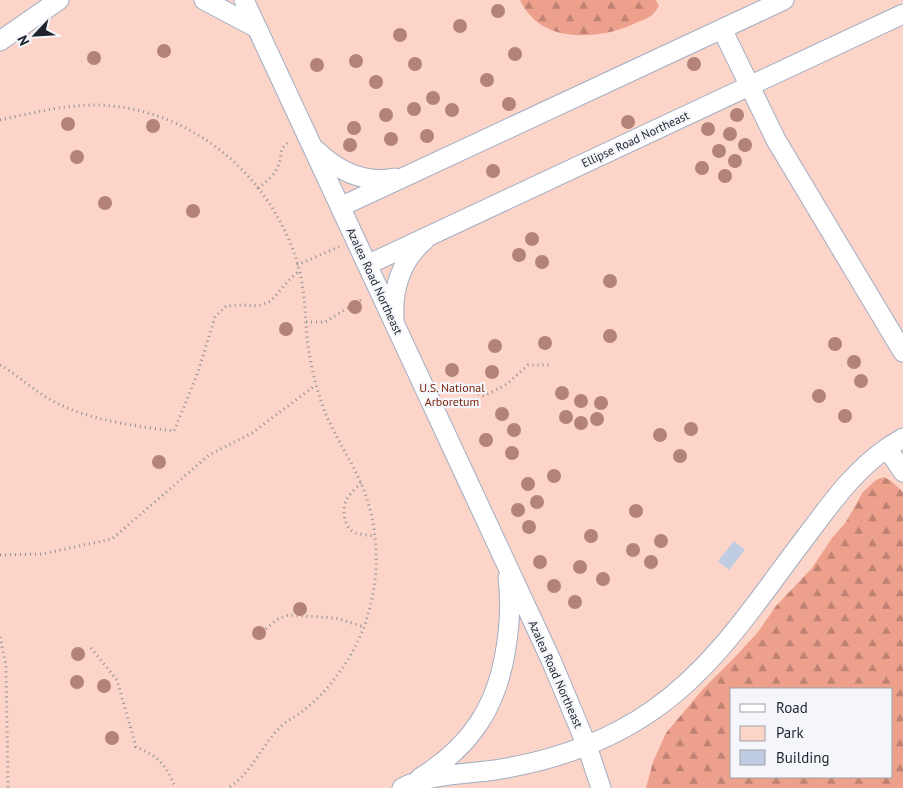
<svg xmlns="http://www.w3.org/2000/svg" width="903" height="788" font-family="'PT Sans',sans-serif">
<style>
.green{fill:#fcd4c8;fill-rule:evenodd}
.forest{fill:url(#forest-firs);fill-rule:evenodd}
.building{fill:#c0cce2}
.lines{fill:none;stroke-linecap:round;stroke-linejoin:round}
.minor-casing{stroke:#a1adc2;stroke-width:21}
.path{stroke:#8e9197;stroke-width:3;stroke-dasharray:1 4;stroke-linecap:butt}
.minor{stroke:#fff;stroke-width:19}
.tree{fill:#b38377}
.labels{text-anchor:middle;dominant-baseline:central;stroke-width:4.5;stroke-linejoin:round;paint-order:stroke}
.street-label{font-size:12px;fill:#1f232b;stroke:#f4f6fb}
.park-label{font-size:12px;fill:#7d250b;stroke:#f4f6fb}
</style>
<defs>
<pattern id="forest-firs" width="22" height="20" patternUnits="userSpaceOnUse" patternTransform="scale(1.25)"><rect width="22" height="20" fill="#eda08b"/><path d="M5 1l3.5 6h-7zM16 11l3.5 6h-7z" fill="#bf8272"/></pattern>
</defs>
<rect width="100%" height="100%" fill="#f4f6fb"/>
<path class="green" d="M0,0h903v788h-903zM732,689h160v88h-160z"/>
<path class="forest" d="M520,0h136l3,6c-2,2 -4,7 -7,9 -3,3 -10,5 -14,7 -24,12 -58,18 -84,9 -15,-5 -27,-16 -34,-31z
M884,477l7,4 12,11v296h-257l7,-26 13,-29 37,-44 33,-33 22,-24 18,-26 36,-38 20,-30 14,-16 17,-30 13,-12zM892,689v88h-160v-88z"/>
<path class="building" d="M734,541l11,9 -16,20 -11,-9z"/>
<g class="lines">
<defs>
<path id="minor" d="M204,0l53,28
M244,0l307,660 36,86 14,42
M722,29l54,111 127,212
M0,41l59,-41
M316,150c22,21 49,34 79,28
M340,207l444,-207
M367,265l536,-251
M394,319c-2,-29 7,-59 30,-78
M887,448l16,-10
M420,778c51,-32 77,-71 86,-130 4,-24 5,-46 2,-70
M402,788c26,-14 64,-14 93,-18 57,-9 111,-27 158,-60 65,-45 108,-115 155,-176 24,-32 46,-63 79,-86l16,24"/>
</defs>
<use href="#minor" class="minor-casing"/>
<path class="path" d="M0,120c32,-7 63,-15 96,-15 95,2 176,71 202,160 7,24 7,48 9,72 2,19 6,39 12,57 8,31 28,58 41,87 28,62 19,140 -22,193 -9,13 -21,26 -33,35 -6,6 -14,9 -20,14 -23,19 -31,49 -57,65
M258,188c8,-6 17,-13 20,-22 6,-13 -2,-14 12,-25
M297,265l44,-19
M306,322h19l39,-24
M0,365c18,10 33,25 51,35 35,20 84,26 123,31l24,-59 17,-55 11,-11 14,-1 18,1 13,-5 18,-21 10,-9
M444,388h14l26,8 23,-12 21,-19h24
M361,483c-5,5 -12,11 -15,18 -4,9 -2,24 6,30 6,4 16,4 23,5
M0,555l42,-1 70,-15 97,-84 43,-22 64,-48
M262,632l14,-12 12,-5 48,3 28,9
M0,637l6,29 2,122
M91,648l26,32 19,67c22,9 31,18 39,41"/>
<use href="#minor" class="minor"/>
</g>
<g class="tree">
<circle cx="498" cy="11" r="7"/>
<circle cx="460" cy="26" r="7"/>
<circle cx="400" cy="35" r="7"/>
<circle cx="164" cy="51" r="7"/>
<circle cx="515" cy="54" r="7"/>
<circle cx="94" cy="58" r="7"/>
<circle cx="356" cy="61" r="7"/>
<circle cx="415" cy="64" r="7"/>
<circle cx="694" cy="64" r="7"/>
<circle cx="317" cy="65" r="7"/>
<circle cx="487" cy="80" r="7"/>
<circle cx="376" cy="82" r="7"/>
<circle cx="433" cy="98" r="7"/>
<circle cx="509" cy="104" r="7"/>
<circle cx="414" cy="109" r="7"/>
<circle cx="452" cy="110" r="7"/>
<circle cx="386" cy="115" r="7"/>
<circle cx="737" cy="115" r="7"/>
<circle cx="628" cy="122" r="7"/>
<circle cx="68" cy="124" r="7"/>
<circle cx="153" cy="126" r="7"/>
<circle cx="354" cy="128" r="7"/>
<circle cx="708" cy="129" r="7"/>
<circle cx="730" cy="134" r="7"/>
<circle cx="427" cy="136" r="7"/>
<circle cx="391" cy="139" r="7"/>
<circle cx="350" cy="145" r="7"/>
<circle cx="745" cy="145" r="7"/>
<circle cx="719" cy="151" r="7"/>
<circle cx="77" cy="157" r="7"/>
<circle cx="735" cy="161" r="7"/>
<circle cx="702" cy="168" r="7"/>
<circle cx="493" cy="171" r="7"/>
<circle cx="725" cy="176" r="7"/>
<circle cx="105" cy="203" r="7"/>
<circle cx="193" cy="211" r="7"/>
<circle cx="532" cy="239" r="7"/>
<circle cx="519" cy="255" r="7"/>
<circle cx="542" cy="262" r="7"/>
<circle cx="610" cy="281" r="7"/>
<circle cx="355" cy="307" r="7"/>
<circle cx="286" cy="329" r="7"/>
<circle cx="610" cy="336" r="7"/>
<circle cx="545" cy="343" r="7"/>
<circle cx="835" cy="344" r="7"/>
<circle cx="495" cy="346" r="7"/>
<circle cx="854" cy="362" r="7"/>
<circle cx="452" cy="370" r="7"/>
<circle cx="492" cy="372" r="7"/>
<circle cx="861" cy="381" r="7"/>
<circle cx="562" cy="393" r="7"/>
<circle cx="819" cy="396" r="7"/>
<circle cx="581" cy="401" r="7"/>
<circle cx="601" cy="403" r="7"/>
<circle cx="502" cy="414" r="7"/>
<circle cx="845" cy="416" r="7"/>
<circle cx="566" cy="417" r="7"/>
<circle cx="597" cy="419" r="7"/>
<circle cx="581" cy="423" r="7"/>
<circle cx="691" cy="429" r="7"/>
<circle cx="514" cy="430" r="7"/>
<circle cx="660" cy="435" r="7"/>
<circle cx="486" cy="440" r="7"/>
<circle cx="512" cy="453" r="7"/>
<circle cx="680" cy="456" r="7"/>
<circle cx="159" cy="462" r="7"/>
<circle cx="554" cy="476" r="7"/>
<circle cx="528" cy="484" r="7"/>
<circle cx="537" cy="502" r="7"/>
<circle cx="518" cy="510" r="7"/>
<circle cx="636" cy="511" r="7"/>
<circle cx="529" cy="527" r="7"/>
<circle cx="591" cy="536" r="7"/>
<circle cx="661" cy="541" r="7"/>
<circle cx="633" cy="550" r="7"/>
<circle cx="540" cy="562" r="7"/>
<circle cx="651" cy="562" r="7"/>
<circle cx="580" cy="567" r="7"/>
<circle cx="603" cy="579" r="7"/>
<circle cx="554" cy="586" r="7"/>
<circle cx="575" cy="602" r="7"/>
<circle cx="300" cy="609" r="7"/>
<circle cx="259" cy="633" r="7"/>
<circle cx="78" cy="654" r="7"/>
<circle cx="77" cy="682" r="7"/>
<circle cx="104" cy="686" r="7"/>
<circle cx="112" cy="738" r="7"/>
</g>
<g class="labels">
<g class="street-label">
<text transform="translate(635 139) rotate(-25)">Ellipse Road Northeast</text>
<text transform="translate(375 281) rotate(65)">Azalea Road Northeast</text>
<text transform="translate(556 674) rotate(66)">Azalea Road Northeast</text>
</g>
<g class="park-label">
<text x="452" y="387">U.S. National<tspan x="452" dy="14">Arboretum</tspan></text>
</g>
</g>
<rect x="730" y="688" width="162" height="90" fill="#f4f6fb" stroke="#9fa2a8"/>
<rect x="740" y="704" width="25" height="8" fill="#ffffff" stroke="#9fa2a8"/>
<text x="776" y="713" font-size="15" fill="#1f232b">Road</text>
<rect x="740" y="726" width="25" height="15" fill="#fcd4c8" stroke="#9fa2a8"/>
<text x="776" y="738" font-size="15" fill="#1f232b">Park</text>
<rect x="740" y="750" width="25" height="15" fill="#c0cce2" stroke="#9fa2a8"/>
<text x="776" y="763" font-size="15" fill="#1f232b">Building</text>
<g transform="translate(35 35) rotate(245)" stroke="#f4f6fb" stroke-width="4" paint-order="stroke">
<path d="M0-4L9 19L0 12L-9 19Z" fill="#1f232b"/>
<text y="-8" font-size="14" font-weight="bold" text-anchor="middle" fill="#1f232b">N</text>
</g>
</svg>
